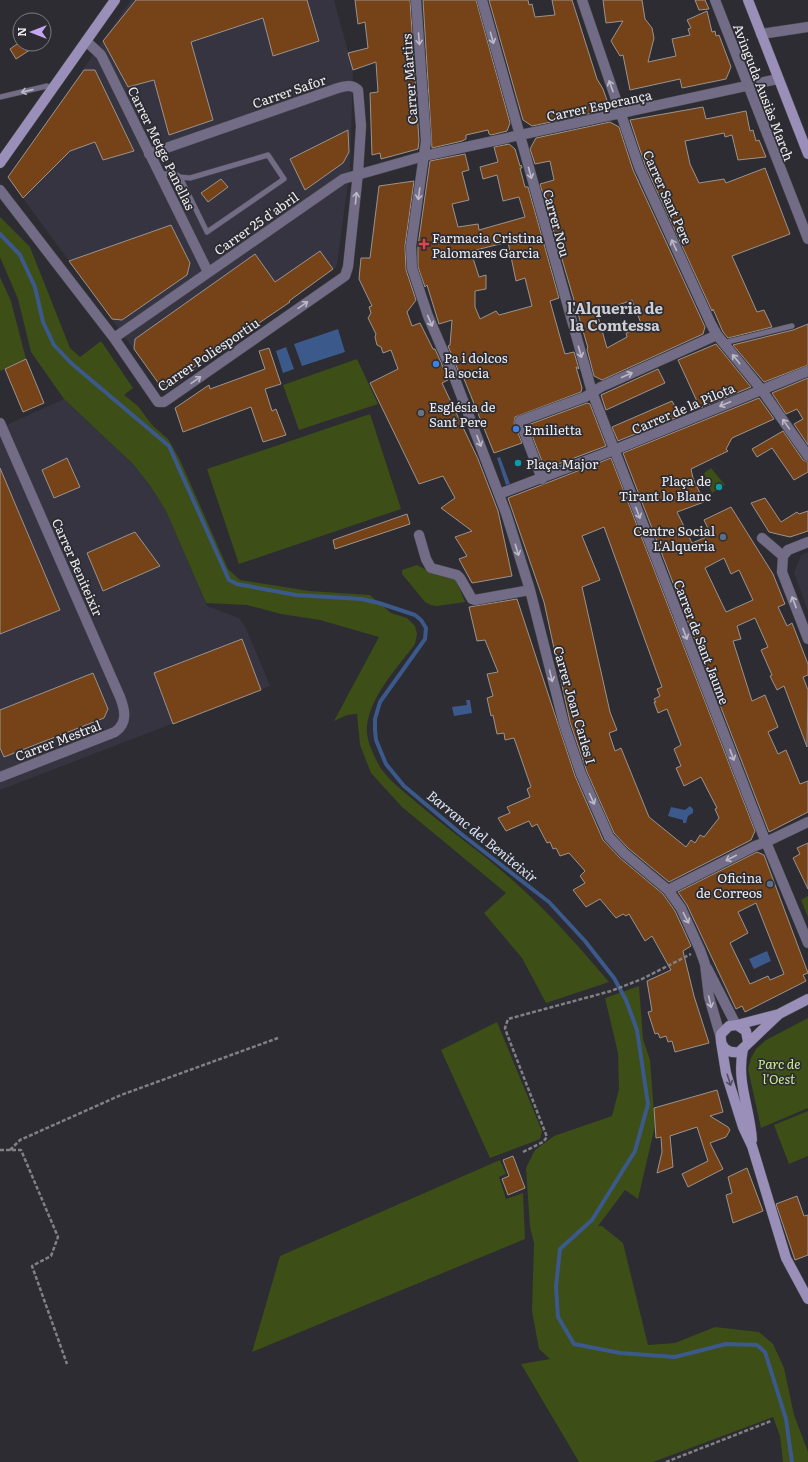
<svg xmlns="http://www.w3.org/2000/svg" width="808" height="1462" font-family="Literata,serif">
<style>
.built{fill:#353440}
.green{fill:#3d4e17}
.water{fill:#3c598b}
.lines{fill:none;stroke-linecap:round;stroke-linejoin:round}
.stream{stroke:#3c598b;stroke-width:4}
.building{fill:#764319;stroke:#9a938e;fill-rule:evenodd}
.lane-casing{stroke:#47474d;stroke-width:6}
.street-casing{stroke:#47474d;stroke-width:11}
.secondary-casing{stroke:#47474d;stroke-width:11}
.path{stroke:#808085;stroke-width:2.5;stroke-dasharray:4 2;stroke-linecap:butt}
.lane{stroke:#726c86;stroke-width:5}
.street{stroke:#726c86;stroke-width:10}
.secondary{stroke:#9a8fb8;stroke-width:10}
.oneway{stroke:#bcbac7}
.oneway2{stroke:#524f61}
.health-dot{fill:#e0444e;stroke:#2c2c32;stroke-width:1.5}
.shop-dot{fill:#3f7fe0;stroke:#2c2c32;stroke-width:1.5}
.worship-dot{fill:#6b7280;stroke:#2c2c32;stroke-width:1.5}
.culture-dot{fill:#0f9aa8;stroke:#2c2c32;stroke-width:1.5}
.service-dot{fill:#5c6f8a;stroke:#2c2c32;stroke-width:1.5}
.labels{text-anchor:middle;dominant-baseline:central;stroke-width:3.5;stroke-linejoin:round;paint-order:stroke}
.street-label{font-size:13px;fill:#eeeef2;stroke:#2c2c32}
.poi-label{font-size:13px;fill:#eeeef2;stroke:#2c2c32;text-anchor:start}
.park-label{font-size:13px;font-style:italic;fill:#cfef96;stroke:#2c2c32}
.water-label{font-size:14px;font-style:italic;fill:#d9e3f3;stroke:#2c2c32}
.quarter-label{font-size:15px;font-weight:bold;fill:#cfcfd7;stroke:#2c2c32}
</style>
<rect width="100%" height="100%" fill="#2c2c32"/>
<path class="built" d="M131,0h203l19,70 -3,99 -13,95 -2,4 -169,125 -158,-215z
M64,399l70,66 17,22 15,24 41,95 32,12 7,10 24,58 -270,104v-362z
M808,552v59l-14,-38 7,-18z"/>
<path class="green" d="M0,217l30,30 40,101 10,9 21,-16 32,47 -9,7 14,11 14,19 16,14 12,21 48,109 12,11 69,11 61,4 21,18 16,5 8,8 2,8 -2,10c-18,24 -50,58 -48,89 1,11 8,25 13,34 9,14 25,25 37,36 34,29 71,54 103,84 33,30 61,62 89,95l-63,21 -24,-45 -38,-45 22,-20 -104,-86 -31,-34 -11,-28 -3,-31 -10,1 -13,6 45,-84 -59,-17 -39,-6 -34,-9 -41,-2 -40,-92 -15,-24 -17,-22 -70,-66 -33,-47 -13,-53 -18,-42z
M0,277l11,24 15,58 -26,12z
M357,359l21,45 -79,26 -16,-45z
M370,414l31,95 -162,55 -32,-95z
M711,468l14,17 -13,8 -8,-20z
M417,565l13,7 25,6 10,24 -28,4 -6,-1 -6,-3 -23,-28v-4z
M808,896v21l-7,-17z
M639,986l4,53 7,21 5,66 -17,73 -13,-9 -27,36h4l21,17 25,102 27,-2 40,-16 44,5 14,12 11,24 10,47 14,37v10h-25l-3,-26 -7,-19 -120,45h-74l-58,-98 29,-5 -11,-10 -7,-38 2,-68 -4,-16 -4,-59 9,-18 19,-14 58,-20 7,-27 -1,-36 -13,-55z
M808,1018v90l-47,20 -13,-59 3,-11 5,-9 10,-9z
M497,1022l45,109 -2,8 -50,19 -49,-108z
M808,1111v45l-19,8 -15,-39z
M500,1160l6,14 -7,3 7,22 17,-6 2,46 -273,113 28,-96z"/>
<path class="water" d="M338,329l7,23 -43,14 -8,-22z
M286,347l8,22 -11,4 -7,-22z
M500,457l10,27 -4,1 -9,-27z
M466,700h4l2,13 -18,3 -2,-9 15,-2z
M690,806l3,3v4l-5,3 -2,7h-3v-3l-15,-4 3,-9 14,3z
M767,951l4,10 -17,8 -5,-10z"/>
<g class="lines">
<path class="stream" d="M0,234l20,21 15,32 8,35 11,23 17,18 98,83 60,134 8,4 59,11 65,4 18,4 36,12 6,5 5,8 -1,11 -45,63 -5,17v11l1,10 10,24 18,22 56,47 89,69 36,39 29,37 12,22 11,30 11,74 -13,47 -43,69 -32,29 -4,38 2,30 16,27 46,9 55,4 51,-13 31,1 8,7 21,67 6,43"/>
</g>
<path class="building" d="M136,0h171l12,41 -46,15 -10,-38 -72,24 22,78 -44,15 -15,-55 -26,7 -25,-46z
M355,0h55l9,141 -1,8 -37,10 -1,-6 -8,2 -2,-62 8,-1 -2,-30 -23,8 -5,-17 20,-5 -3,-26 -7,2z
M423,0h53l34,123 -3,8 -16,4 -2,-1 -1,-4 -22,5v4l-4,2 -30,7z
M489,0h39l1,5 3,-1 3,13 20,-2 -3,-15h20l25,79 6,10 5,14 -1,7 -75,16 -9,-6z
M603,0h39l3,19 7,9 2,10 -6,24 28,-6 -4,-17 18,-4 -2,-6 3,-1 -4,-8 20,-9 5,21 3,-1 1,5 3,-1 12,32 -5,12 -44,9 -2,-9 -50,11 -7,-35 -3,1 -9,-15 12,-20 -17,2z
M695,0h10l4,9 -10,1z
M17,44h22l-23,15 -6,-10z
M84,70h11l39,81 -31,9 -8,-18 -25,9 -47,47 -15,-21z
M703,107l3,12 40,-8 4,20 3,-1 3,11 3,-1 7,17 -28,3 -6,-25 -7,2 -1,-4 -39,8 5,23 9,19 25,-4 2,4 39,-15 25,66 -58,22 25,56 7,-2 8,17 -44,11 -5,-6 -10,-23 -1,2 -67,-146 -15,-45z
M610,122l9,5 14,43 72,157 -2,7 -101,46 -8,-4 -7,-27 1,-1 -48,-164 14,-4 -4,-19 -15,3 -5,-15 6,-11zM632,300l10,26 -16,7 1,4 -20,11 -10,-35z
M348,130l1,22 -6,11 -38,27 -15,-31z
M509,144l6,5 5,17 1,-1 1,3h-2l5,19h3l31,111 -9,3 12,43 3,10 9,-2 5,17 -3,-2 6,21 -1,4 -66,25 -1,6 8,20 -28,10 -32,-79 -2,1 -12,-29 2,-1 2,-25 -13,4 -12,-39 -2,2 -7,-20v-21l12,-85 35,-7 4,16 -7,2 7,28 -17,4 6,23 20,-3 1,6 46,-13 -6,-20 -16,4 -6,-26 -14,4 -3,-12 18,-5 -4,-15zM508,242l8,39 9,-3 7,28 -33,9 -3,-4 -16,8 -5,-12v-16l11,-2v-14l-7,2 -7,-22 5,-1 -1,-4z
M221,179l7,8 -20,15 -7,-9z
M414,181l-9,65 1,24 10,30 -9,12 5,14 8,-3 13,26h2l12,27 1,4 -6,3 36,76 20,52 14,65 -40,7 -13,-24 8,-3 -12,-19 17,-6 -31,-23 14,-10 -12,-22 -24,8 -49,-101 28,-14 -7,-19 -8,3 -2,-6 -4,-2 -2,-8 1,-3 -8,-16 3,-5 -2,-6 3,-1 -13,-27 2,-21h9l9,-72z
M171,225l19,38 -3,12 -65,45 -10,-1 -43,-58z
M320,251l13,18 -44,32 1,1 -121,82h-10l-25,-35 1,-10 120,-85 20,28z
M808,324v41l-44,17 -31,-37 60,-15z
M716,344l35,43 -51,21 -22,-48z
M269,348l12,36 -16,5 7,22 4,-2 10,26 -23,7 -12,-35 -68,25 -8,-24 34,-23 1,4 55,-20 -6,-18z
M26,359l18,44 -21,9 -18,-43z
M658,369l7,14 -59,27 -5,-15z
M808,378v67l-14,-21 9,-5 -6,-10 -11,5 -14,-21z
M759,398l15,21 -42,19 -6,11 2,2 -37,18 2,9 11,24 -27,10 15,31 19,-8 -7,-15 27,-13 42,67 12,30 -7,3 9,19 5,-3 16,41v11l-5,2 5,13 -1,57 -23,-61 -7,4 -7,-14 2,-1 -11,-25 7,-3 -13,-29 -18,8 4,13 -8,2 19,60 13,-6 13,32 -10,5 10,22 8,-4 14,34 8,-3v31l-39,20 -146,-379zM724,558l7,16 8,-4 14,30 -27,12 -21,-44z
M672,401l8,15 -62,25 -6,-14z
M587,403l3,1 16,42 -61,23 -17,-44z
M783,431l20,29 5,2v10l-14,8 -22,-32 -15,9 -5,-8z
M67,458l13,29 -26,11 -12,-28z
M611,458l144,373 -4,9 -82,42 -41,-34 -14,-15 -27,-61 -17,-50 -26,-120 -36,-104zM604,527l58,160 -5,2 3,7 -6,3 2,3h-2l4,11 9,-4 14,36 -7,4 7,17 -5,2 8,18 17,-9 16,31 -2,1 4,9 -15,19 -4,-2 -5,8 -4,-3 -5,7 -37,-30 -28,-69 -6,3 -6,-18 8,-3 -7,-18 -28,-125 18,-7 -18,-44z
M0,468l60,142 -60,24z
M765,498l16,24 16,-10 2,2 9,-3v20l-18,6 -21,-5 -18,-29z
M407,514l3,10 -75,25 -2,-9z
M135,532l25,34 -57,25 -16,-38z
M517,599l58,177 28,64 17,18 43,36 12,17 16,35 -8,5 11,45 15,47 -34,9 -3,-11 -4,1 -2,-6 -6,2 -2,-5 -3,1 -7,-22 4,-1 -5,-30 24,-11 -19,-34 -7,5 -16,-27 -3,2 -3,-2 -7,4 -16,-19 -14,8 -13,-17 12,-7 -5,-7 5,-5 -16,-18 -9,3 -4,-8 -3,1 -3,-7 -3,1 -10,-19 -5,3 -3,-6 -23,10 -8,-13 12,-5 -3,-6 23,-10 -3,-8 4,-2 -17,-49 -9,2 -1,-7 -7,1 -4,-19 -2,1 -4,-18 6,-2 -6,-22 11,-2 -13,-32 -8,1 -8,-34z
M242,639l19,51 -88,34 -19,-51z
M93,673l15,36 -4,9 -100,39 -4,-9v-38z
M808,843v46l-15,-31 7,-4 -3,-6z
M757,852l7,3 44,118 -5,2 3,6 -61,31 -3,-6 -6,3 -49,-104 -9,-13zM756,903l28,71 -14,6 -2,-4 -18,8 -20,-41 18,-10 -10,-21z
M717,1090l6,22 -13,4 18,11 2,3 -4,7 -16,6 13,26 -35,18 -6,-13 26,-13 -11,-34 -27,9 3,31 -16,6 5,-21 -1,-15 -5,1 -2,-30z
M513,1156l12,32 -17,7 -6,-16 7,-3 -6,-16z
M747,1168l16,43 -30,12 -7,-28 6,-2 -4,-16z
M797,1196l7,20 4,-1v40l-13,5 -19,-56z"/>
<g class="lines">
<defs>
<path id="lane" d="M0,97l47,-11 6,3
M161,176l10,-5 9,6 10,1 78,-23 16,24 -77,53 -27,-55
M723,343l69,-17"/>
<path id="street" d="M416,0l10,141 -15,105 1,22 16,48 25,58 53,139 24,77 34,134 17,50 28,63 15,16 44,37 13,18 19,42 5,14 4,33 12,41
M482,0l110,392 171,443 45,108
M582,0l57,167 72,157 6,11 44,54 47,67
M715,0l93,239
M761,34l47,-7
M86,41l15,14 107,217
M0,190l114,148 44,64h6l181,-126 3,-9 10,-94 3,-47 -3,-36c-6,-6 -12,-4 -20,-2l-189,66
M114,338l229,-159 81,-23 354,-77
M0,423l120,274c5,13 8,26 -5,35l-115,45
M542,479l-22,-58 65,-24 16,-10 116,-52
M499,494l115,-44 194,-79
M419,535l7,24 5,9 26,7 3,3 12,21 3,1 55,-10
M762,538l21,18
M783,556l-1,16 26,67
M783,556l5,-6 20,-8
M668,890l87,-44 11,-4 42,-20
M707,968l29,57"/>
<path id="secondary" d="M748,0l60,154
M0,163l115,-163
M737,1025l42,-11 29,-15
M721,1042l5,31 17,54 9,19 34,112 22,41
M748,1042l-2,-11 -9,-6 -8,1 -8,8c-2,12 6,20 18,18l40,-38
M743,1049c-7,34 7,58 9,91"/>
</defs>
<use href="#lane" class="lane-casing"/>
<use href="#street" class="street-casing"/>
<use href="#secondary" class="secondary-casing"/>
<path class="path" d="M0,1150h21l37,87 -7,19 -19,10 35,98
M10,1150l10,-10 101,-45 157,-57
M523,1152l20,-10 4,-5 -40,-103 -2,-6 3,-9 103,-28 31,-12 49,-25
M666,1462l105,-41"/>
<use href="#lane" class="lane"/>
<use href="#street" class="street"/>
<use href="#secondary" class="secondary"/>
</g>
<defs><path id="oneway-shaft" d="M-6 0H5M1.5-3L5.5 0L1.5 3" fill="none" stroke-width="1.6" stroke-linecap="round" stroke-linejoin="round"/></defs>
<g class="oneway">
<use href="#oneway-shaft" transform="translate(492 38) rotate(74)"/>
<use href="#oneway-shaft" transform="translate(419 39) rotate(85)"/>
<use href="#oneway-shaft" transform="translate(611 86) rotate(-110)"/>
<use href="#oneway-shaft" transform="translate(27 91) rotate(167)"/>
<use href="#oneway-shaft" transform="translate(530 173) rotate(75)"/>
<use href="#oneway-shaft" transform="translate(419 194) rotate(98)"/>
<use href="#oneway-shaft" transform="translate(356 198) rotate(-84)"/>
<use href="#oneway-shaft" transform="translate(674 245) rotate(-115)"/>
<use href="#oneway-shaft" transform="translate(303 305) rotate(-35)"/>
<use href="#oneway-shaft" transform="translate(430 321) rotate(67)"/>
<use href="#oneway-shaft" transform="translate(580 352) rotate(74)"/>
<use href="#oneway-shaft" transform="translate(736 359) rotate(-129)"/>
<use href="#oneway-shaft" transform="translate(627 375) rotate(-24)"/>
<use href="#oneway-shaft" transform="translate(196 380) rotate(-35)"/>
<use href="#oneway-shaft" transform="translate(725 404) rotate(157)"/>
<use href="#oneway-shaft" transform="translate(786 424) rotate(-125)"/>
<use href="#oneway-shaft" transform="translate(479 441) rotate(69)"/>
<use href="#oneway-shaft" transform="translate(638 513) rotate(69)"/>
<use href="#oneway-shaft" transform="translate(517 550) rotate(73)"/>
<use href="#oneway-shaft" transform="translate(794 602) rotate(-111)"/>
<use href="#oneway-shaft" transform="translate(685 634) rotate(69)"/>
<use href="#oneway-shaft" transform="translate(551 676) rotate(76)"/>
<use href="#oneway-shaft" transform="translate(732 755) rotate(69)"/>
<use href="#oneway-shaft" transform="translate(592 799) rotate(66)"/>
<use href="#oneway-shaft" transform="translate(731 858) rotate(153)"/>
<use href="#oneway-shaft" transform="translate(686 918) rotate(63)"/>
<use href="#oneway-shaft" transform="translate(710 1002) rotate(77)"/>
</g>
<use class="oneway2" href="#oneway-shaft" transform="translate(729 1080) rotate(72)"/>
<path class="health-dot" d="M422 238h4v4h4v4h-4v4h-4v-4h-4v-4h4z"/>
<g class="shop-dot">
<circle cx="436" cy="364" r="4"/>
<circle cx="516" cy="429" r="4"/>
</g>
<circle class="worship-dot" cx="421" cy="413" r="4"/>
<g class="culture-dot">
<circle cx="518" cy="463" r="4"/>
<circle cx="719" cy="487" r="4"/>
</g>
<g class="service-dot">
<circle cx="723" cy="537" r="4"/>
<circle cx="770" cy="884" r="4"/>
</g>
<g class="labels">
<g class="street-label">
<text transform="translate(409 79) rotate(-94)">Carrer Màrtirs</text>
<text transform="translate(289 91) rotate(-19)">Carrer Safor</text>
<text transform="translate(764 92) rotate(69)">Avinguda Ausiàs March</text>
<text transform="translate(599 105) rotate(-12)">Carrer Esperança</text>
<text transform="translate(162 148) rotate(64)">Carrer Metge Panellas</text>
<text transform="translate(668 197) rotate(66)">Carrer Sant Pere</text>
<text transform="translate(256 223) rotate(-35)">Carrer 25 d'abril</text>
<text transform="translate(557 223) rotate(75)">Carrer Nou</text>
<text transform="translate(208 354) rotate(-34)">Carrer Poliesportiu</text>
<text transform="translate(683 408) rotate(-23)">Carrer de la Pilota</text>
<text transform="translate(78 567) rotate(66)">Carrer Beniteixir</text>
<text transform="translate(702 642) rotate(69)">Carrer de Sant Jaume</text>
<text transform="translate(575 705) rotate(74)">Carrer Joan Carles I</text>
<text transform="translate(58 740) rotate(-21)">Carrer Mestral</text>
</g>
<g class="poi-label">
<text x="432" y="237">Farmacia Cristina<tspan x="432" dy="15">Palomares Garcia</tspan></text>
<text x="444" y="357">Pa i dolcos<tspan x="444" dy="15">la socia</tspan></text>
<text x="429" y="406">Església de<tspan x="429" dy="15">Sant Pere</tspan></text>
<text x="524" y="429">Emilietta</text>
<text x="526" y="463">Plaça Major</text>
<text x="711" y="480" text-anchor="end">Plaça de<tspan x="711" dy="15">Tirant lo Blanc</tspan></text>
<text x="715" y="530" text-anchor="end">Centre Social<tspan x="715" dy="15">L'Alqueria</tspan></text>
<text x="762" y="877" text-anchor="end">Oficina<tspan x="762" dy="15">de Correos</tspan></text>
</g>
<g class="park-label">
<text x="779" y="1063">Parc de<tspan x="779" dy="15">l'Oest</tspan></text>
</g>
<g class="water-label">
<text transform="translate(483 836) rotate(39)">Barranc del Beniteixir</text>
</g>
<g class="quarter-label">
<text x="615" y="307">l'Alqueria de<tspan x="615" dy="17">la Comtessa</tspan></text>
</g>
</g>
<g transform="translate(32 32) rotate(270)"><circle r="19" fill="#2c2c32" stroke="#7a7a7f"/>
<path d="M0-3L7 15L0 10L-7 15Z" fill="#c6a6f0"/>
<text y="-6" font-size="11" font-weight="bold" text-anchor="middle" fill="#eeeef2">N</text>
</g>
</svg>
